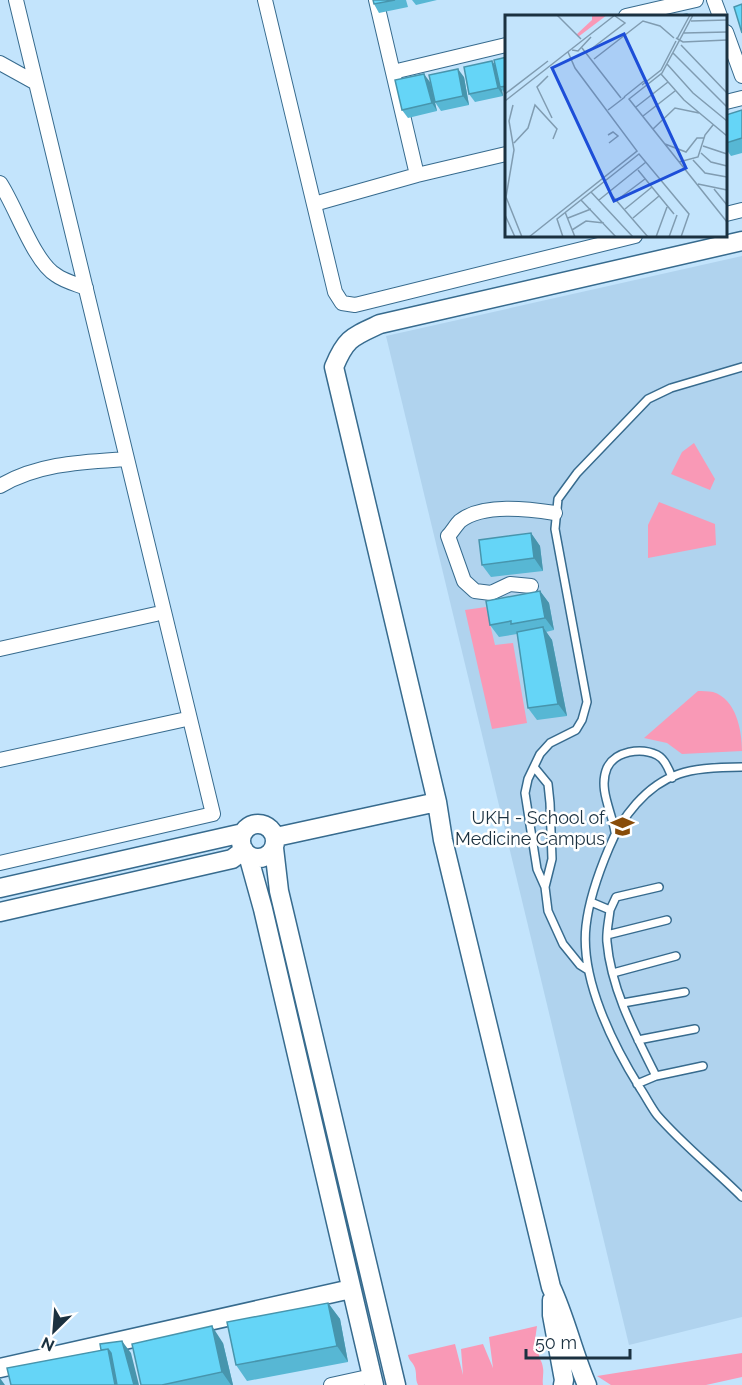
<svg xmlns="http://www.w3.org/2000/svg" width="742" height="1385" font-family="Raleway,sans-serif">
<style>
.built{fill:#b0d3ee}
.green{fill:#f999b6}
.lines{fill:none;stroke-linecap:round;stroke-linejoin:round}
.service-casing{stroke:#376b8e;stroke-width:10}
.minor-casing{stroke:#376b8e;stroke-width:16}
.tertiary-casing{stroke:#376b8e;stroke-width:21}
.service{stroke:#fff;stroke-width:7}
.minor{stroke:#fff;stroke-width:14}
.tertiary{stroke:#fff;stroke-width:18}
.wall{fill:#57b7d4}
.shaded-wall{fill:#4795ad}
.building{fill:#65d5f7;stroke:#4795ad;stroke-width:1.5}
.labels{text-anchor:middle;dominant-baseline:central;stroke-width:5;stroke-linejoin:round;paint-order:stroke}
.poi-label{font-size:18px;fill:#1b3140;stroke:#fff;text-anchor:end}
.inset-road{fill:none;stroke:#809cb1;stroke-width:1.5}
.view{fill:#1d4ed8;fill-opacity:0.15;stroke:#1d4ed8;stroke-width:3}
.inset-edge{fill:none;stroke:#1b3140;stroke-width:3}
</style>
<rect width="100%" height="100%" fill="#c3e4fc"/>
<path class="built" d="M742,256v1061l-113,28 -243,-1009z"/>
<path class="green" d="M694,443l21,36 -5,11 -39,-16 11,-22z
M659,502l56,22 1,21 -68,13v-33z
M486,607l9,38 18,-2 14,80 -35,6 -27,-119z
M698,691c4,0 10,0 15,1 23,7 29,38 29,59l-60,3 -15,-11 -23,-5z
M537,1326l-2,14 5,7c-3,14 2,11 3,21 1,6 -1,11 0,17h-125c-3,-6 -1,-10 -3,-17 -2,-6 -6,-7 -7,-13l47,-11 8,31 -2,-26 22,-5 10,24 -4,-31z
M742,1353v24l-36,8h-95l-14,-9z"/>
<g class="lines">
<defs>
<path id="service" d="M534,767l14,17 2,19 2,56 -7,28
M742,767c-19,0 -46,1 -63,7 -33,11 -58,44 -70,74 -11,26 -20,51 -23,78 -6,53 27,119 54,162 6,9 11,19 17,27 26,30 57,54 85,82
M615,832c-3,-20 -17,-43 -8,-64 8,-17 34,-21 50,-13 8,4 12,14 15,23
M591,902l19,8c-1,10 -4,22 -3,32 4,47 28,92 49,134l-19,8
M610,910l6,-13 43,-10
M607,935l60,-15
M588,970l-8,-5 -17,-21 -15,-33 -3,-24 -8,-18 -12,-76 3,-14 12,-25 10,-11 26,-13 6,-10 5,-18 -32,-173 3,-30 19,-26 71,-74 23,-11 71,-21
M613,973l63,-17
M623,1003l62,-11
M638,1040l57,-11
M656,1076l47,-10"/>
<path id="minor" d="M265,0l70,292 7,11 13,2 280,-69
M376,0l41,175
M714,0l6,16
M626,16l70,-16
M726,32l16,44
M0,63l36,20
M393,72l113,-27
M726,102l16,-4
M0,183c16,24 34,79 56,92 8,6 20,9 30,13
M314,204l103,-29 89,-21
M726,214l16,-4
M0,486c39,-23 83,-24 127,-27
M531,586l-21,-2 -19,9 -16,-2 -11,-10 -16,-45c4,-4 8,-11 12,-15 23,-18 69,-12 95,-8
M0,649l156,-35
M0,760l182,-40
M0,863l213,-49 -197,-814
M331,1385l41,-9"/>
<path id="tertiary" d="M241 841a17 17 0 1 1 34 0a17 17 0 1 1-34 0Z
M276,837l161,-35
M274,848l5,43 117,494
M248,855l15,54 111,476
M0,888l243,-55
M0,912l232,-53 12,-9
M552,1300v15l12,65 -1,5
M0,1368l351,-79
M587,1385c-14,-32 -21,-66 -36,-98l-108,-447 -6,-38 -103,-435c12,-29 18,-30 46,-43l362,-83"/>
</defs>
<use href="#service" class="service-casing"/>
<use href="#minor" class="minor-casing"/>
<use href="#tertiary" class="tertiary-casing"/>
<use href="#service" class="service"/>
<use href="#minor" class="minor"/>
<use href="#tertiary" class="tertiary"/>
</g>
<path class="wall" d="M373,0h33l2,7 -29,6 -5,-9z
M412,0h25l-21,5z
M507,57v38l-5,-5 1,6 -28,6 -6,-8 26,-28z
M464,77l5,28 -28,6 -6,-9z
M430,82l7,29 -29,7 -6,-8z
M742,110v43l-11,3 -5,-7v-34z
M531,533l9,13 3,25 -52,6 -9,-12z
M540,591l9,12 5,27 -8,2 6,8 15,76 -30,4 -9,-12 -11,-74 -18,3 -9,-12z
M328,1303l12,16 8,43 -101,19 -11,-16z
M223,1343l10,42h-92z"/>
<path class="shaded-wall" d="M492,61l6,8 2,18 2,3 1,6 -5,-8z
M458,69l6,8 5,28 -6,-9z
M424,74l6,8 7,29 -5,-8z
M531,533l9,13 3,25 -9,-13z
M540,591l9,12 5,27 -9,-12z
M543,627l9,13 15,76 -9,-12z
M328,1303l12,16 8,43 -11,-16z
M212,1326l11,17 10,42h-2l-9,-13z
M122,1341l9,12 8,32h-5z
M108,1349l11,16 4,20h-8z
M0,1378l5,7h-5z"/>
<path class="building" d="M373,0h22l-21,4z
M742,4v29l-8,-26z
M687,14l1,2h-13z
M507,57v29l-7,1 -6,-27z
M492,61l6,27 -29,6 -5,-27z
M458,69l5,27 -28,6 -6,-27z
M424,74l8,29 -30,7 -7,-30z
M742,110v28l-16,5v-28z
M531,533l3,25 -52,7 -3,-25z
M540,591l5,27 -34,6v-3l-21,4 -4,-24z
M543,627l15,77 -30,4 -11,-76z
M328,1303l9,43 -101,19 -9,-43z
M212,1326l10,46 -60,13h-21l-9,-41z
M122,1341l12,44h-17l-6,-32 -3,-4 -7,1 -1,-6z
M108,1349l7,36h-104l-4,-17z"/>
<defs>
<symbol id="university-bare" viewBox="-9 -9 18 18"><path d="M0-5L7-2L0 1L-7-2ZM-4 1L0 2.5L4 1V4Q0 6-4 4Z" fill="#884c09" stroke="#fff" stroke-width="2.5" paint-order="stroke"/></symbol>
</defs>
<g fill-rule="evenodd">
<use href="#university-bare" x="606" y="810" width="33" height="33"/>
</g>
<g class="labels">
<g class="poi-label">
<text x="605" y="817">UKH - School of<tspan x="605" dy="21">Medicine Campus</tspan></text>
</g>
</g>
<g transform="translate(505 15)">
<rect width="222" height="222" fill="#c3e4fc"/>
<path d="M87,0h15l-29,22 -1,-3 15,-14z" fill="#f999b6"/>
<path class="inset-road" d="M52,0l24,24M188,0l-31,58 -33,26 98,123M186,6l36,-1M179,18l43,-1M171,23l7,4 44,-2M172,24l13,-24M176,30l46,48M77,33l39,50M67,35l6,1 13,-14M81,38l39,-30 -10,-7M168,38l54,54M89,44l49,-38 17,5 14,12M162,49l26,29 34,28M156,59l23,26 43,36M43,61l-11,11 15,31M137,70l19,-15 15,-29M0,79l43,-33M119,82l20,-16M0,86l110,-86M8,90l-4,16 5,29 -8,47 16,40M131,92l32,-25M103,95l17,-13 -3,2M138,101l32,-25M148,114l22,-21 24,5M103,120l5,-3 5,4 -9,7M9,128l14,-15 7,-23 22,24 -4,10M160,129l21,8 11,-14h7M198,131l24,8M196,138l10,9 16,4M188,145l12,13 22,4M174,147l19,-5 7,-22 8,-10M133,155l36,44M193,169l29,6M209,174l13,16M86,177l42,45M104,177l39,45M76,185l35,37M94,185l47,-38M112,185l28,-21M120,194l27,-22M60,197l10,25M0,200l10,22M63,203l23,-9M128,203l26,-22M67,215l14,-9 18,2M24,222l108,-86 -62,-83 -7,-16M58,222l-6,-18 82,-65 50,60 -8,23M151,222l11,-30M164,222l8,-22"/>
<path class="view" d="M119,19l62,134 -72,33 -62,-133z"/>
<rect width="222" height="222" class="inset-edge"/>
</g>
<g transform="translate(54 1331) rotate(205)" stroke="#ffffff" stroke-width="4.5" paint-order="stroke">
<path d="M0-4.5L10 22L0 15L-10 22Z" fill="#1b3140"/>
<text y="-9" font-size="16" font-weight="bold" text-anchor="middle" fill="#1b3140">N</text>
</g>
<path d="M526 1349v9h104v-9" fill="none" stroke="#1b3140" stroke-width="3"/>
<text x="535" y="1349" font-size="18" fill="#1b3140" stroke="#ffffff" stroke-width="4.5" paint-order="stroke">50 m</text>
</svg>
